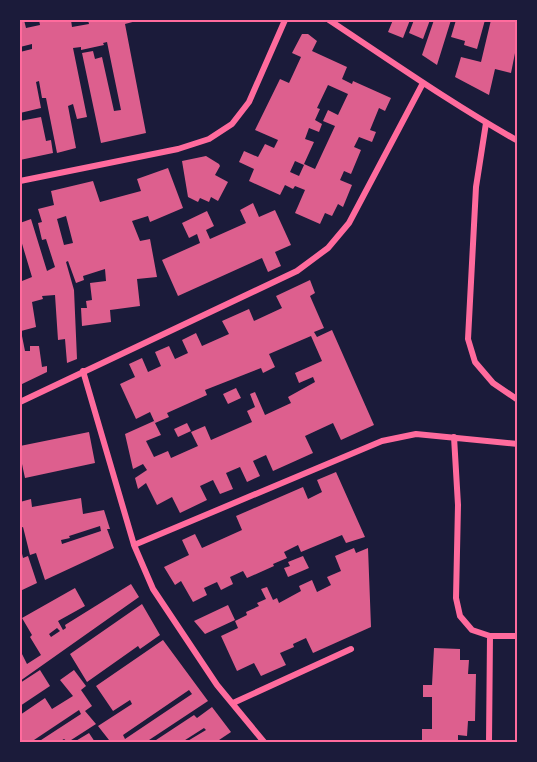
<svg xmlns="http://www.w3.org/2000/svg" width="537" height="762" font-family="Roboto,sans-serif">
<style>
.building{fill:#dd5f8e;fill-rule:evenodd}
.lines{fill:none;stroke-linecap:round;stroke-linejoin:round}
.minor{stroke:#ff6b9d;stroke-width:6}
.neatline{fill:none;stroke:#ff6b9d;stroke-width:2}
</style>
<rect width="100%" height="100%" fill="#1b1b3a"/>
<path class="building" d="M20,20h4l2,8 14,-3 -1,-5h32l1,7 17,-3 -1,-4h52l-15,4 21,109 -45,10 -19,-90 11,-2 2,8 7,-2 12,54 7,-1 -14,-68 -4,1 1,2 -23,5v-3l-8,1 14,69 -10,2 -4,-15 -5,2 8,42 -19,5 -11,-55h-4l-3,-17 -3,1 5,26 -21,5v-61l12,-3v-5l-12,3z
M393,20h17l-7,18 -15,-6z
M414,20h16l-7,19 -14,-6z
M434,20h17l-14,45 -15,-10z
M456,20h29l-8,29 -13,-4 1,-4 -14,-4z
M491,20h27v18l-7,35 -16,-4 -6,26 -34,-18 6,-20 20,5z
M302,34h6l9,7 -5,10 35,16 -5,12 10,5 1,-3 38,17 -6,13 -6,-3 -9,22 6,2 -4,10 -13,-5 -5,10 7,3 -10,24 -7,-3 -4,9 12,5 -9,22 -5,-3 -6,12 -7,-3 -5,11 -25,-11 10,-23 -10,-4 -2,3 -8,-4 -5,10 -31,-14 5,-12 -15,-7 5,-11 14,6 7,-13 9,4 4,-8 -23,-10 25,-51 9,4 12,-26 -9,-4zM328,85l20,9 -10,21 -10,-5 -5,11 12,5 -20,43 -11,-5 10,-22 -9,-3 4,-11 10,4 3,-8 -7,-4 5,-11 -3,-1zM295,161l9,4 -5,11 -9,-4z
M41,117l5,24 5,-1 2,13 -33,7v-39z
M206,156l13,8 1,2 -5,9 13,7 -10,19 -7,-4 -2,5 -9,-4 -2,4 -10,-5 -6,-36z
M168,168l15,40 -33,14 -2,-6 -16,5 8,20 10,-2 7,38 -20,2 3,27 -30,4 1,12 -29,4 -1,-18h6l-1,-7 6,-1 -2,-17 16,-2 -1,-12 -22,7 1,4 -8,3 -8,-22 -2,1 8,28 3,69 -10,4 -2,-24 -7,1 -3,-45 -13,1 1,3 -11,3 4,25 -15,4 4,20h5v-5h9l3,21 5,-1v6l-27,13v-111l2,7 10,-4 -12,-40v-14l11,-4 16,52 8,-4 -9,-28 -4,1 -4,-17 4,-1 -4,-13 16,-4 -3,-14 42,-10 7,21 41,-11 -4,-12zM66,216l7,27 -9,2 -7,-26z
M253,203l6,14 16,-7 16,35 -16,7 6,14 -13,6 -6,-14 -84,38 -16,-36 38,-17 -3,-9 -8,4 -7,-15 25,-12 7,15 -8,4 4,9 36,-16 -6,-13z
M310,280l5,13 -5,3 14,32 -10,4 3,5 15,-7 42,95 -33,15 -8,-17 -28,13 8,17 -40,18 -7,-16 -13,6 7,15 -13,6 -7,-15 -14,6 7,16 -13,5 -7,-14 -13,6 7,14 -27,13 -8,-16 -15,8 -11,-22 -8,6 -3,-11 12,-8 -4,-6 -10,5 -8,-35 29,-13 7,14 -15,6 8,16 14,-6 3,7 27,-12 -7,-14 14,-6 6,14 41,-18 -5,-11 8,-4 -5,-13 5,-2 10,23 26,-12 -3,-6 27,-15 -2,-5 -14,6 -4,-10 27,-12 -11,-25 -42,18 6,13 -12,6 -2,-5 -56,22 2,5 -40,18 2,4 -14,6 -5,-11 -14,7 -16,-35 15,-7 -6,-13 13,-6 6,14 13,-6 -6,-14 14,-6 6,13 13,-6 -6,-13 14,-7 6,13 27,-12 -7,-13 27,-12 5,12 28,-13 -6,-12z
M236,388l5,10 -13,6 -5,-10z
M187,423l4,8 -13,6 -4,-8z
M89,432l6,31 -70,15 -3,-14 -2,1v-19z
M336,472l29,65 -19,6 -4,-8 -41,17 -3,-7 -14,7 3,6 -14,6 1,2 -27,12 -4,-7 -13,6 3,7 -12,6 -4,-8 -13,6 3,7 -14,7 -12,-21 -6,4 -11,-18 25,-12 -7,-15 13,-6 7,14 40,-18 -6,-14 67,-29 5,12 14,-7 -5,-12z
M81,498l2,16 21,-4 6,19h-3l7,19 -69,32 -9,-27 -6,2 -7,-28 -3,1v-26l11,-3 1,8zM100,526l1,5 -39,13 -1,-4 9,-2 -1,-2z
M20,545l3,13 5,-2 9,27 -17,8z
M354,548l2,5 12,-5 3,79 -58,26 -7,-15 -13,6 1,3 -14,6 6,12 -25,11 -7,-13 -17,8 -16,-35 17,-8 -3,-7 12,-6 -1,-3 13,-6 -2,-3 9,-4 -5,-10 6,-2 6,13 4,-2 2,5 22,-12 -2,-5 13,-6 5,12 14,-7 -4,-8 14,-6 -6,-15z
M303,556l6,12 -21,9 -4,-9 6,-2 -2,-4z
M131,584l8,13 -119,84v-31l7,14 14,-9 -11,-18 2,-2 -10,-17 53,-30 10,18 -27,15 5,9 3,-2 -1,-3zM57,628l3,3 -9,6 -2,-3z
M142,604l18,31 -20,14 -2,-3 -51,36 -17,-28z
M228,605l7,15 -30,14 -11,-13z
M163,640l45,61 -62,41h-40l3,-2 -11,-14 34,-22 -2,-4 -17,11 -17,-25zM189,690l3,4 -67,45 -2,-4z
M434,648l26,1v11h9l-1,14h8l-1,47h-7l-1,15 -9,-1v7h-36v-13h10v-32h-9v-12h9z
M40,670l10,16 -30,20v-23z
M74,670l12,16 -5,4 11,16 -7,5 11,13 -28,18 -4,-3 -5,3h-21l43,-28 -2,-4 -48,32h-11v-27l25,-17 7,11 21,-13 -13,-16z
M212,707l19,25 -15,10h-30l20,-12 -2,-2 -22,14h-29l41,-27 3,3z
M89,733l6,9h-21z"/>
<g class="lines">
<path class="minor" d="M329,20c62,41 123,84 189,121
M486,123l-10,64 -8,152 7,23 18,21 25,17
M20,181l158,-32 31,-10 23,-15 17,-22 36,-82
M83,371l51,174 19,44 64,96 47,57
M20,402l277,-131 31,-23 21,-25 74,-140
M454,437l4,68 -2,93 4,18 12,14 18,6h28
M134,545l248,-104 34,-7 102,10
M233,703l118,-54
M489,742l1,-106"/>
</g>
<rect width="537" height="762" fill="none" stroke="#1b1b3a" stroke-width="42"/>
<rect x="21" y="21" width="495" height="720" class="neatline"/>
</svg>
